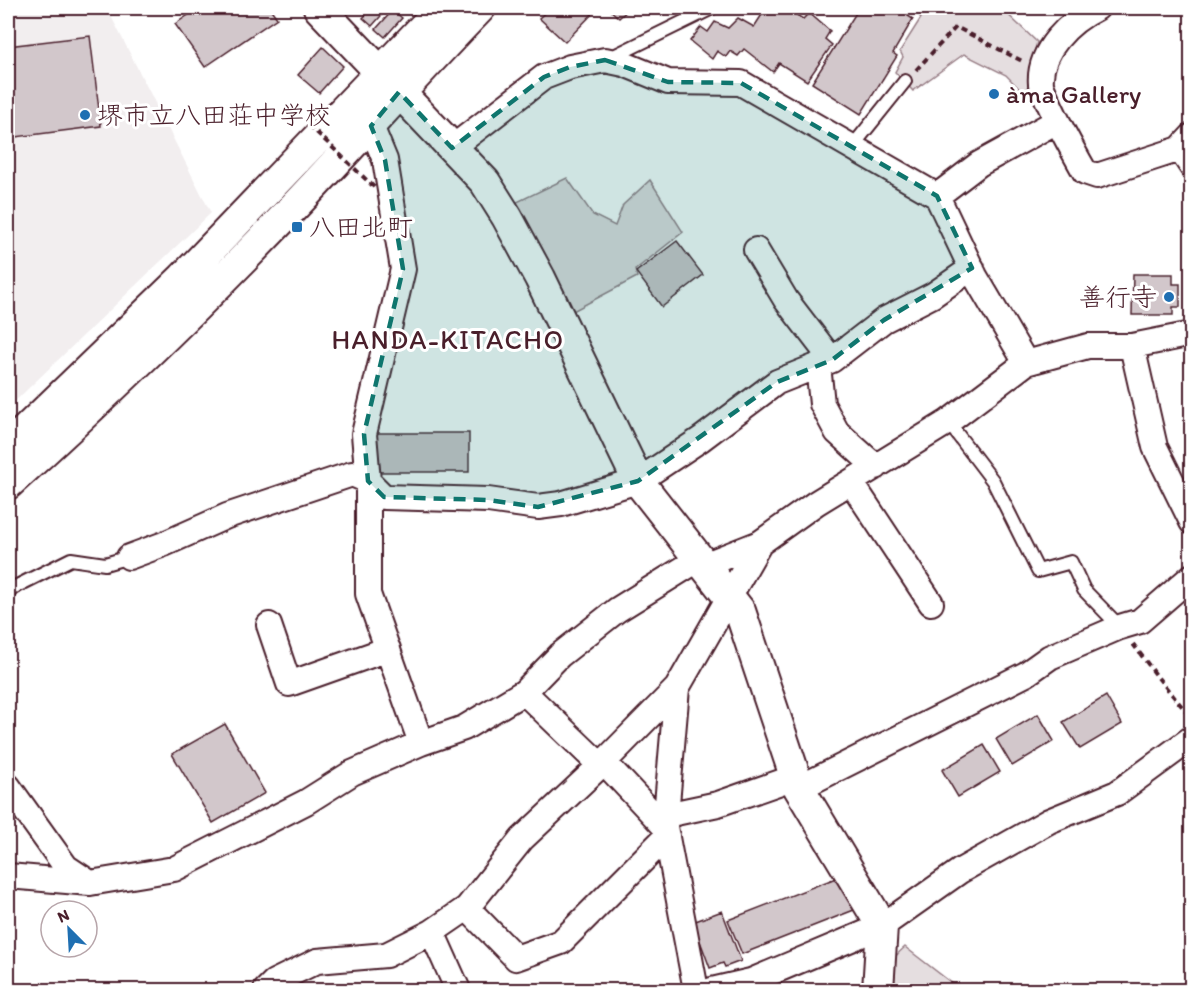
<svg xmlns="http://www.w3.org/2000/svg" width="1199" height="998" font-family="Itim,'Klee One',sans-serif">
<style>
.built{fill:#f2eeef}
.green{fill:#e5dee0;stroke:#987e86;stroke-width:1.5}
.building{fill:#d2c7cb;stroke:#4a1f2b;stroke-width:1.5}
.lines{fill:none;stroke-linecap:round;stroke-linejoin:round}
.service-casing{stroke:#4a1f2b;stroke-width:16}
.minor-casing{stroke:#4a1f2b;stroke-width:28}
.tertiary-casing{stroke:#4a1f2b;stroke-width:34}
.path{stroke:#4a1f2b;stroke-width:4;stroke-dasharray:6 4.5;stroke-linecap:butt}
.service{stroke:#fff;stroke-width:12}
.minor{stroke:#fff;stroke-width:24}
.tertiary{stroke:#fff;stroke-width:30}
.path-bridge{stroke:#4a1f2b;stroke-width:4;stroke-dasharray:6 4.5;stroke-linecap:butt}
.marked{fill:#0f766e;fill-opacity:0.2;stroke:#0f766e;stroke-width:4.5;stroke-dasharray:12 8;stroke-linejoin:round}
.poi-dot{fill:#1f6fb2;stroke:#fff;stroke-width:2}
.labels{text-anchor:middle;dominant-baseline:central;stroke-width:6;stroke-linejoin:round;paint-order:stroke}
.poi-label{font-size:26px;fill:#4a1f2b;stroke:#fff;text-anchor:start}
.neighbourhood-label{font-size:27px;letter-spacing:1.5px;fill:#4a1f2b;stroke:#fff}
</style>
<rect width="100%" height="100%" fill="#fff"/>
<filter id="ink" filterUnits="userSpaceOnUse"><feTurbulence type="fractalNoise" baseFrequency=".0167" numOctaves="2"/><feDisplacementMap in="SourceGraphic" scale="12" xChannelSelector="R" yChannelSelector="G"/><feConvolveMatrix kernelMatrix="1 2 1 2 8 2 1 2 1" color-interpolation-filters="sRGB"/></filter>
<g filter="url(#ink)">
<path class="built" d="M8,8h103l1,10 99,195 -203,195z"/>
<path class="green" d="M922,8h79l36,34 -6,24 -1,34 -24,-25 -42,-21 -51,37 -18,-19 8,-15 -3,-6 21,-33 -3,-4z
M567,178l26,37 22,11 8,-21 27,-25 33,52 -48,38 2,7 -64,34 -58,-108z
M905,947l52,40 6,3h-76c2,-20 1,-29 18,-43z"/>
<path class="building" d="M199,8h71l7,10 -72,49 -30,-43z
M372,8h16l-16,18 -9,-8z
M550,8h48l-33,34 -26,-24z
M608,8h22l-11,10z
M775,8h10l18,11 6,-6 21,18 -5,8 7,6 -25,36 -28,-18 -6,9 -29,-23 -6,7 -8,-5 -4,6 -9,-6 -5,8 -22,-18 11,-14 7,5 7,-10 13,6 10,-10 16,9 11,-17z
M859,8h55l-6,8 5,3 -20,34 4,3 -36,58 -49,-31z
M393,10l9,8 -17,19 -9,-8z
M90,36l11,90 -93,12v-92z
M323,47l20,19 -24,27 -21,-18z
M677,241l26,34 -41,32 -26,-35z
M1133,274h40v10h7v23h-7v8h-41z
M375,433h94v39h-94z
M1106,696l16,28 -42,25 -17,-27z
M1038,714l16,27 -42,25 -16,-27z
M225,724l40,69 -52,30 -41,-69z
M984,745l16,27 -42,25 -16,-27z
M841,876l13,34 -112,44 -14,-34z
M722,911l19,50 -16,6 -2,-4 -13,5 -17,-46z"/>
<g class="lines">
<defs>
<path id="service" d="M608,59l104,-51
M852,147l53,-66
M948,422l45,59 45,90 33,-9 13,28 36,37
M8,593l5,-5 58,-29 34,5 24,-7"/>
<path id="minor" d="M1097,8c-27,13 -59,43 -56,76 1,5 5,12 7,17 11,25 24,48 37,71l12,4 83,-27
M371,126l14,34 18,109 -39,165 4,47v113l53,149
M1192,136l-12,13 12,18
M452,148l92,-71 26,-10 35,-7 19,4 44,18 73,1 196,113 42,-32 78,-43
M937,196l38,80 51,87
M756,250l30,50 46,60
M1132,346l23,101 37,75
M818,365l4,39 15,28 39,35
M851,482l80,121
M129,557l35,-13 63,-28 125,-42 16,7 16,16 104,3 50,7 23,-3 77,-23 63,-42 76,-57 55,-22 52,-40 49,-25 39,-27
M704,565l56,-22 56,-40 132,-81 78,-59 62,-17h44l60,-12
M269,625l20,59 99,-35
M524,692l76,73
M604,762l61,65 31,163
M8,786l58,81 24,16
M799,788l227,-114 24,-17 70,-30 20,-6 52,-45
M666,815l52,-11 77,-27
M665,827l12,-139
M8,876l82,7 84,-14 132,-67 46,-29 69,-30 43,-15 60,-36 36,-37 57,-45 82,-51
M467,908l49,50 45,-16 106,-106
M432,932l26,58
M266,990l8,-8 43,-21 69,-6 46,-23 35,-24 55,-69 82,-77 73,-74 83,-145
M712,990l39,-9 131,-55 78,-55 89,-50 68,-28 75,-55"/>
<path id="tertiary" d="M319,8l166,174 22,35 33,61 98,203 102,130 59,177 83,138 -4,64
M8,447l175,-169 259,-270
M8,484c96,-87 190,-177 280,-271 65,-68 127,-138 192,-205"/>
</defs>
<use href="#service" class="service-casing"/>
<use href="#minor" class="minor-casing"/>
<use href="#tertiary" class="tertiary-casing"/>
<path class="path" d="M916,70l40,-43 66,34
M1133,644l26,35 31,37"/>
<use href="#service" class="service"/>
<use href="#minor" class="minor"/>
<use href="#tertiary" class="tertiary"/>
<path class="path-bridge" d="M309,125l67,64"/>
</g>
</g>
<path class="marked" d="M605,60l63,22 73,1 196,113 35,72 -88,52 -52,40 -55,22 -139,99 -100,26 -50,-7 -104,-3 -16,-16 -4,-47 39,-165 -18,-109 -14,-34 28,-34 53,56 92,-71 26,-10z"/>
<g class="poi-dot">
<circle cx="994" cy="94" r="6"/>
<circle cx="85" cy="115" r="6"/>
<rect x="291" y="221" width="12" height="12" rx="3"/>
<circle cx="1169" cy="297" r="6"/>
</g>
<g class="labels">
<g class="poi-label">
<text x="1006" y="94">àma Gallery</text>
<text x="97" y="115">堺市立八田荘中学校</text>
<text x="309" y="227">八田北町</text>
<text x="1157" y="297" text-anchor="end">善行寺</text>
</g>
<g class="neighbourhood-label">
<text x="448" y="339">HANDA-KITACHO</text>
</g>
</g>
<rect width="1199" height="998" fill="none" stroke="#fff" stroke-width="30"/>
<rect x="15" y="15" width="1169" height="968" fill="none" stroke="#4a1f2b" stroke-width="2" filter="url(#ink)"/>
<g transform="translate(69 929) rotate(336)"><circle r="28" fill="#ffffff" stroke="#b7a5aa" stroke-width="1.5"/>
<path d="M0-4.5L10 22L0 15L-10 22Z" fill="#1f6fb2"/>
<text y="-9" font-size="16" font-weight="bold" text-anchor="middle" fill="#4a1f2b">N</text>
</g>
</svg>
